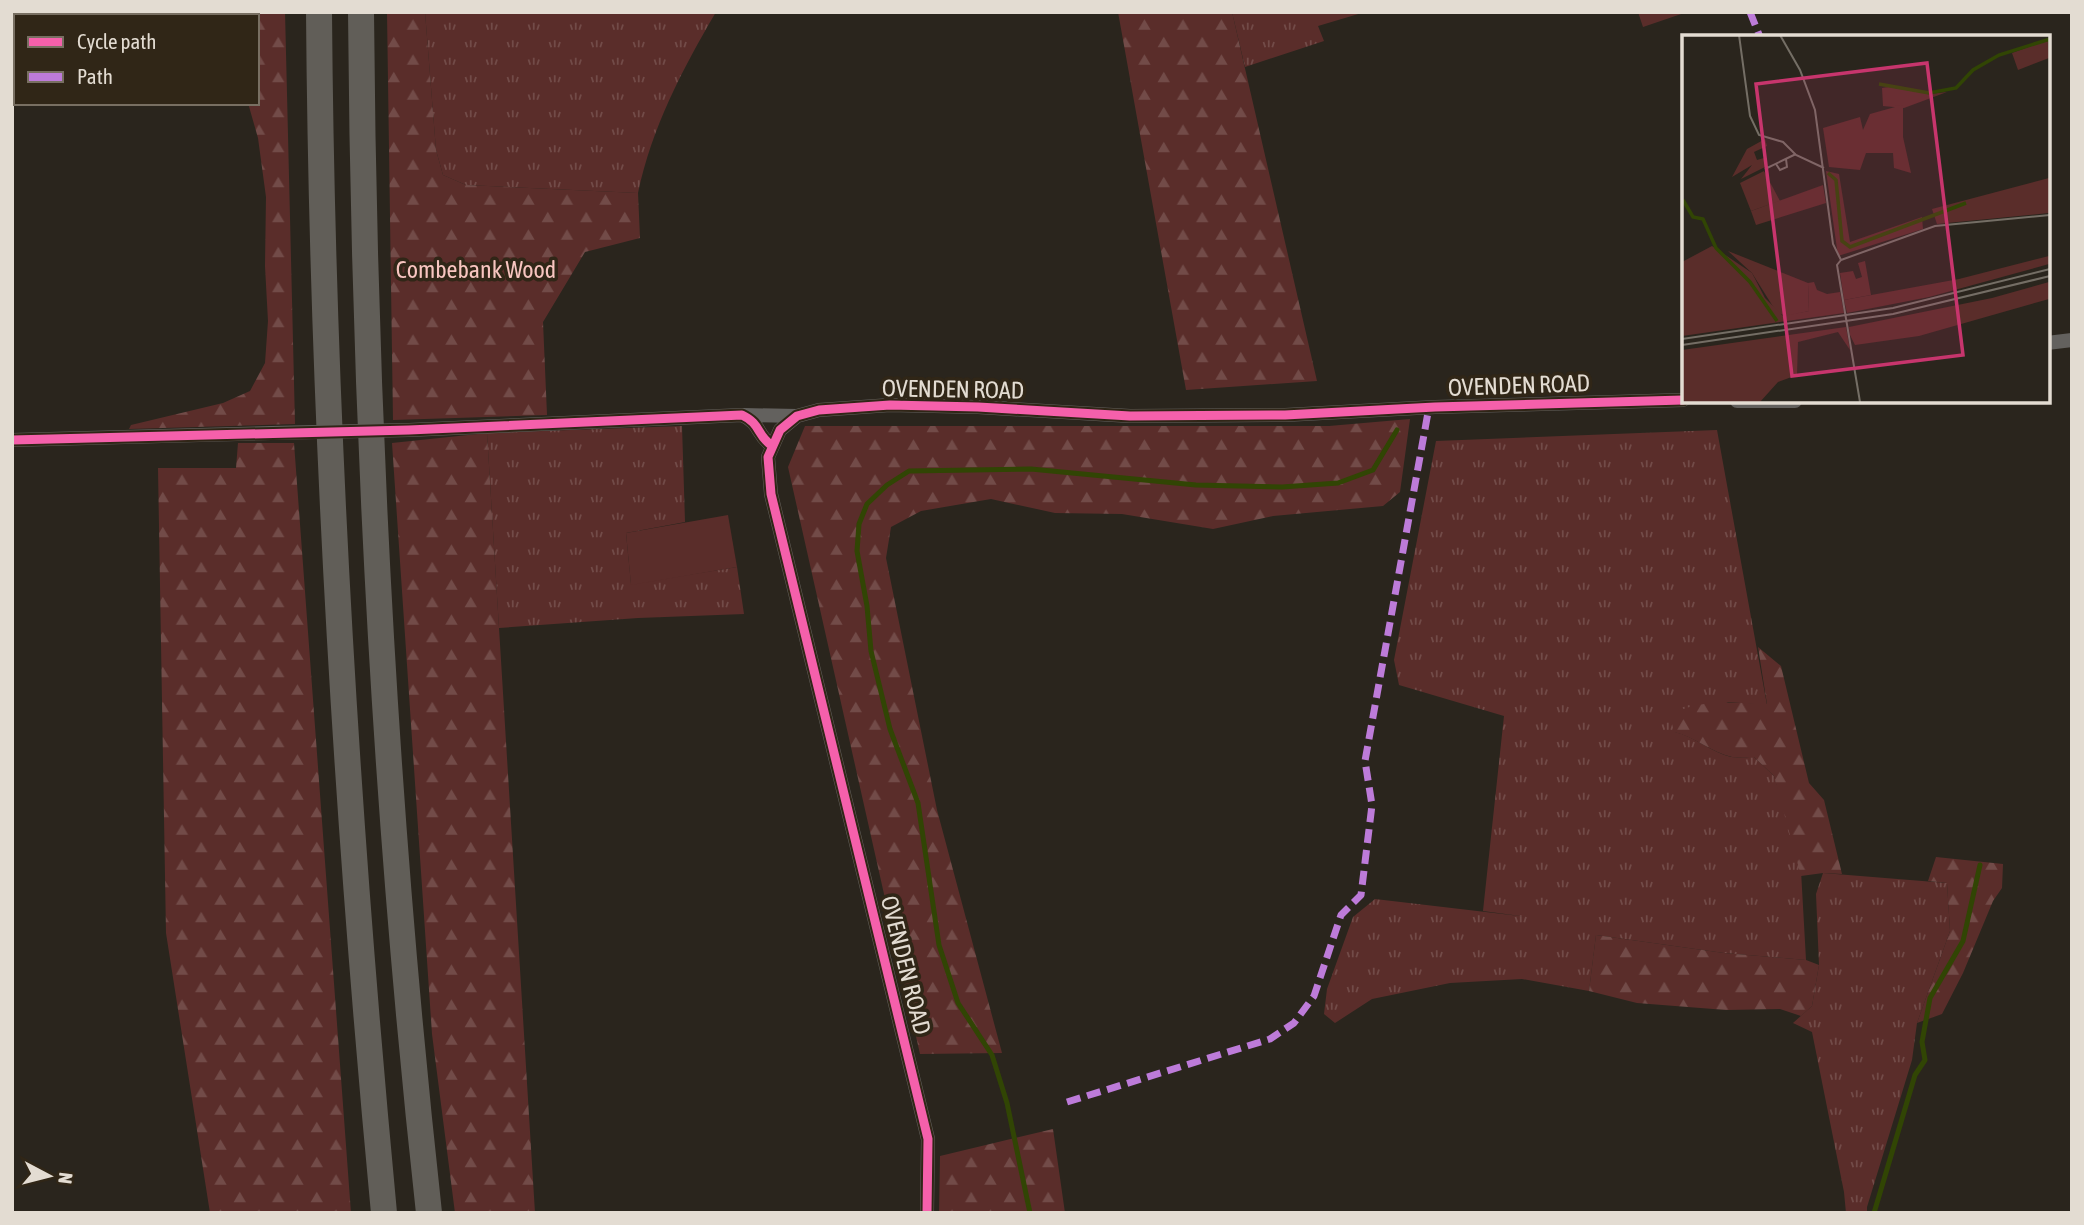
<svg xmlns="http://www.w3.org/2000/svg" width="2084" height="1225" font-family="'Asap Condensed',sans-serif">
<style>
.grass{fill:url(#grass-tufts)}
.forest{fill:url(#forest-firs)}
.pitch{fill:#5a2d2a}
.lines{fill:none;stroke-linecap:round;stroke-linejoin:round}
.stream{stroke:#314504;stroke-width:5}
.street{stroke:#63615e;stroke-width:14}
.highway{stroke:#615e58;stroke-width:26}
.street-bridge{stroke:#63615e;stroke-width:14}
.quiet{stroke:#bd7bd9;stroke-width:7;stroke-dasharray:14 7;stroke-linecap:butt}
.cycleway-casing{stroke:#302617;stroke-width:13}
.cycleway{stroke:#f560ab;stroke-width:9}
.labels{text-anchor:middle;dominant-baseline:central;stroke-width:7;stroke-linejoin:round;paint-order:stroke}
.park-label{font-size:24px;fill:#f8c5c0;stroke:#302617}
.street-label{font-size:24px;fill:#e3dcd2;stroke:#302617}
.inset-river{fill:none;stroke:#314504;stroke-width:3.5}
.inset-road{fill:none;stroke:#746e65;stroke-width:2}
.view{fill:#c7356d;fill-opacity:0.15;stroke:#c7356d;stroke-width:3.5}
.inset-edge{fill:none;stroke:#e3dcd2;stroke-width:3.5}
</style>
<defs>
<pattern id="grass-tufts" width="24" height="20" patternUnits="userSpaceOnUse" patternTransform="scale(1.75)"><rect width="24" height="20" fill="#5a2d2a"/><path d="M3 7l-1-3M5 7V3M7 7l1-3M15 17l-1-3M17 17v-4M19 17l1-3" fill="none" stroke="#724b48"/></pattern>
<pattern id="forest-firs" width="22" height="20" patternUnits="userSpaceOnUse" patternTransform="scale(1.75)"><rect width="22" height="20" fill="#5a2d2a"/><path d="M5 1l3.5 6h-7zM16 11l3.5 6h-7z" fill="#724b48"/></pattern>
</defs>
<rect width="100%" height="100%" fill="#2a251d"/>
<path class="grass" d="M425,12h291c-34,58 -64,115 -78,181l-172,-8 -23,-10 -7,-25z
M1232,12h133l-47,14 6,15 -79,26z
M1638,12h49l-44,15z
M682,426l3,96 -59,11 5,51 106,-17 7,47 -106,4 -139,10 -12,-195z
M1717,430l50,275 -39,-3 -53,30c20,5 36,20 56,25 7,1 16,0 23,0l20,19 15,47 12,48 5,89 -82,-7 -128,-18 -7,56 -67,-12 -72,4 -78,16 -37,24 -11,-9 3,-25 26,-72 22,-18 153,18 -45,-6 21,-195 -105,-31 -5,-25 42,-219z
M1823,873l124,10 3,48 -33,92 -5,37 -45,147v6h-21l-2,-21 -32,-160 -19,-9 19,-17 7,-41 -3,-71z"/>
<path class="forest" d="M12,12h273l10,412 -166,5 2,-4 92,-22 27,-12 15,-28 3,-42 -3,-55 1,-69 -8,-59 -10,-35h9v-87h-241v29l-4,-3z
M387,12h38l11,138 7,25 23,10 172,8 2,45 -55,14 -42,70 4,93 -154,5z
M1118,12h114l85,369 -131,9z
M1410,419l-10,73 -17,14 -110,10 -60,13 -91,-15 -67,-1 -64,-14 -70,12 -30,16 -5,31 51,252 65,243 -82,1 -132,-587 17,-41h524z
M487,433l48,780h-80l-23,-179 -40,-591z
M238,443h56l57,770h-141l-44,-280 -8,-465h78z
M1758,647l23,19 28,117 15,17 18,74 -19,-1 -22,3 -27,-100 -20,-19c-7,0 -16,1 -22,0 -21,-5 -37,-20 -58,-25l-4,-17c31,-17 64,-12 97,-11z
M1936,857l67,7 -1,24 -9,13 -30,72 -21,41 -25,9 33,-92 -3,-48 -19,-2z
M1596,935l128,18 82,7 13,5 -7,41 -11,10 -21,-7 -54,1 -89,-7 -48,-12z
M1053,1129l12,84h-126l1,-57z"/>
<path class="pitch" d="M728,515l9,52 -106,18 -5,-52z"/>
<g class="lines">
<path class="stream" d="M1030,1213l-23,-110 -15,-48 -34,-52 -19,-58 -21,-142 -28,-74 -19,-78 -4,-45 -10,-55 2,-27 8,-20 20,-19 22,-14 122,-2 165,16 86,2 56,-4 35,-13 24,-40
M1874,1213l41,-138 10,-15 -3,-18 8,-44 33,-57 17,-76"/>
<path class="street" d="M2047,343l25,-3
M1737,401h58
M743,415l54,1
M409,430l333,-15c19,9 14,19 29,30
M12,440l259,-7
M927,1213l1,-74 -157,-645 -3,-37 12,-27 17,-14 22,-6 71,-5 88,2 152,9 155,-1 150,-8 248,-7"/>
<path class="highway" d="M319,12c3,401 27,801 65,1201
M361,12c3,401 24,802 68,1201"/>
<path class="street-bridge" d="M271,433l138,-3"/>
<path class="quiet" d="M1750,12l10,25
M1067,1102l203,-63 24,-16 20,-27 27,-81 20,-20 11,-90 -7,-44 64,-354"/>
<defs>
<path id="cycleway" d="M12,440l397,-10 333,-15c19,9 14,19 29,30
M927,1213l1,-74 -157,-645 -3,-37 12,-27 17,-14 22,-6 71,-5 88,2 152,9 155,-1 150,-8 248,-7"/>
</defs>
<use href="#cycleway" class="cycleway-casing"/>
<use href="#cycleway" class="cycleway"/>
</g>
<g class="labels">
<g class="park-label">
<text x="476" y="269">Combebank Wood</text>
</g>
<g class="street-label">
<text transform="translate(1519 385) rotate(-2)">OVENDEN ROAD</text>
<text transform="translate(953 389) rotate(1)">OVENDEN ROAD</text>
<text transform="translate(906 965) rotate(76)">OVENDEN ROAD</text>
</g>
</g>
<g transform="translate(1682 35)">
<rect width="368" height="368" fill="#2a251d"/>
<path d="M366,5l1,18 -31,12 -6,-17zM207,52l40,7 18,-2 -43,16 -21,-2 -1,-18zM213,72l1,30h7l8,36 -17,-5 -1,-15h-27l-6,17 -31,-3 -6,-39 37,-11 3,13 7,-16zM83,104l2,7 -13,6 3,8 7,-2 1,9 -24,12 11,-14 -20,12 15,-28zM82,136l16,30 -29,10 -11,-28zM46,216l80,32 1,28 -22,5 -10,-3 -25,-40zM183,226l6,34 -27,5 -4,-27 13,-2 3,8 6,-2 -4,-14z" fill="#5a2d2a"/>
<path d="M213,70l8,1v31h-8zM144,136l13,3 11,68 72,-25 1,12 -85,27zM367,143v35l-112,11 -5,-15zM141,150l3,18 -70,22 -5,-14zM30,211l40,27 13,25 18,18 26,-5 -1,-28 6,-1 3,8 10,4 13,-2 4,21 -162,23v-74zM367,221v8l-120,33 -82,16 -3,-13 115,-21zM367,247v17l-130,37 -64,9 -5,-10 -1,-8 143,-29zM164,292l4,23 -12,-18 -40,10 -1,33 -19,7 -18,20h-78v-52z" fill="#5a2d2a"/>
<path class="inset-river" d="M197,49l50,9 27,-5 17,-18 26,-15 51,-16M146,138l8,7 6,61 8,6 116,-44M1,165l10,17 10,2 13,29 34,34 27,39"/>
<path class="inset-road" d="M57,0l11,81 9,19 24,7 13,13 28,13M98,0l20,35 15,40 18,134 8,16M94,129l4,6 7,-3 -1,-8M83,134l31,-15M159,225l94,-34 115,-11M159,225l-4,5 23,137M0,304l211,-31 157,-39M0,310l211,-31 157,-38"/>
<path class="view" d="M245,28l36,292 -171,21 -36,-292z"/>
<rect width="368" height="368" class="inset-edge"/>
</g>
<rect width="2084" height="1225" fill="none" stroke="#e3dcd2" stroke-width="28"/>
<rect x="14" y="14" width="245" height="91" fill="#302617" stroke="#786f62" stroke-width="2"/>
<rect x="28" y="37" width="35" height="10" fill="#f560ab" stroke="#786f62" stroke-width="2"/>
<text x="77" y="49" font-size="21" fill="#e3dcd2">Cycle path</text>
<rect x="28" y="72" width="35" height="10" fill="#bd7bd9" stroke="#786f62" stroke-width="2"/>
<text x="77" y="84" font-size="21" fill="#e3dcd2">Path</text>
<g transform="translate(49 1176) rotate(97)" stroke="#302617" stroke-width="5" paint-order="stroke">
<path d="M0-5L12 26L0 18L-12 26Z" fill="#e3dcd2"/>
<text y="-10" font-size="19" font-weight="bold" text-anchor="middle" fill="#e3dcd2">N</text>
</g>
</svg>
